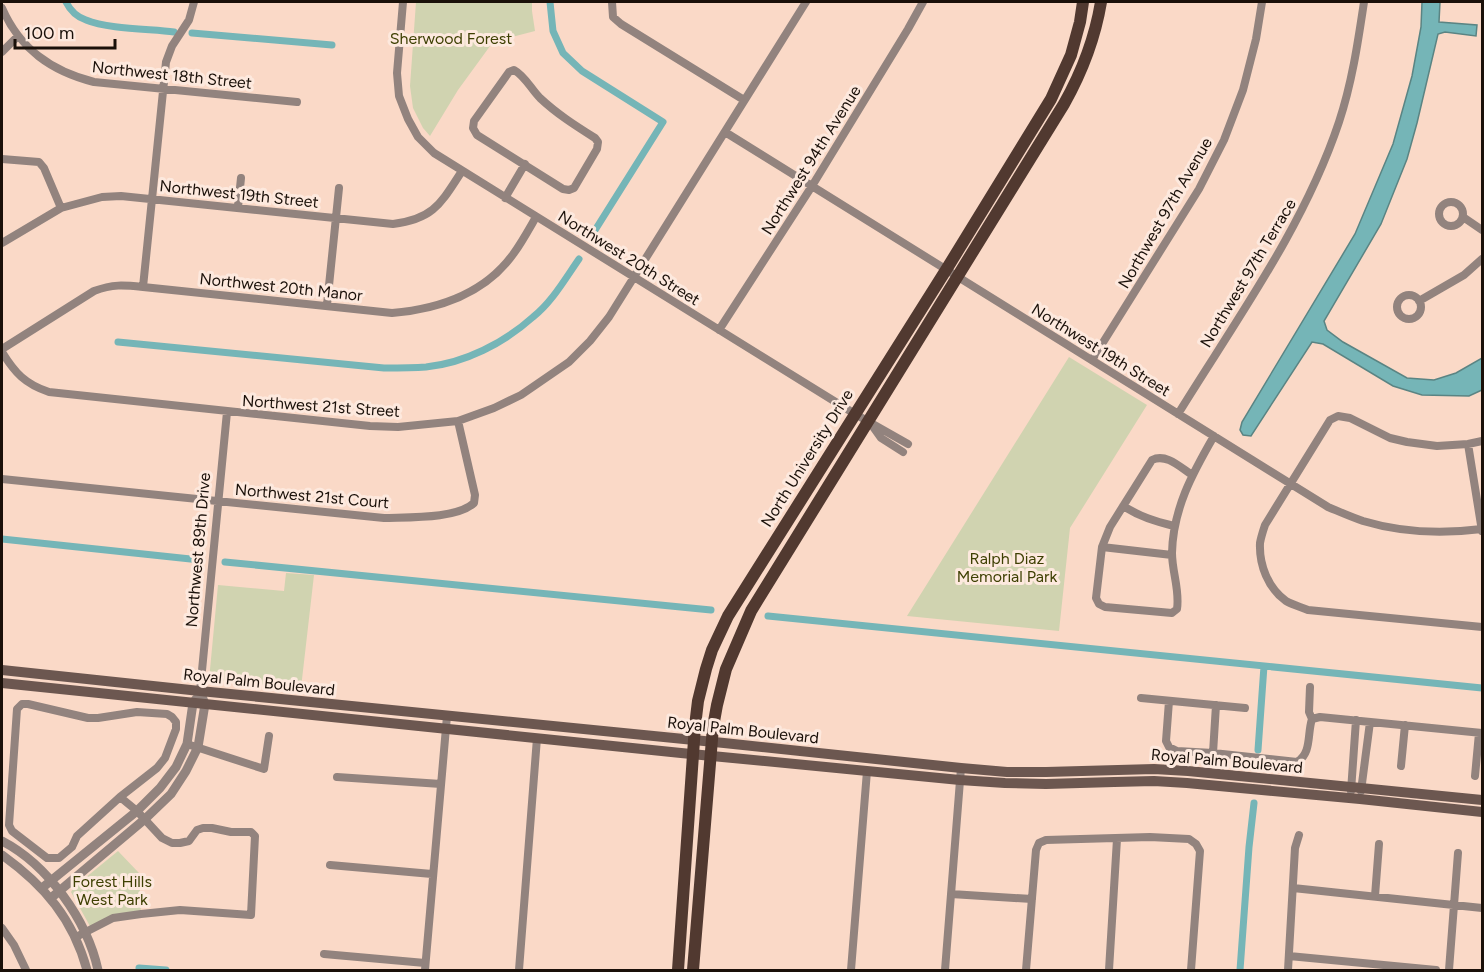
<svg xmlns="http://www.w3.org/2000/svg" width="1484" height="972" font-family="Figtree,sans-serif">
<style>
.green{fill:#d0d3b0}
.water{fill:#75b5b7;stroke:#5a8483;stroke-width:1.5}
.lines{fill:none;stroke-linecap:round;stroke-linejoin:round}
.canal{stroke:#75b5b7;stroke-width:7}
.minor{stroke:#92837e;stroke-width:8}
.tertiary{stroke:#92837e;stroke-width:9}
.secondary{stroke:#6c5750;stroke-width:10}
.primary{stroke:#513930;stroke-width:12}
.labels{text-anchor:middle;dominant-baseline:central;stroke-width:6;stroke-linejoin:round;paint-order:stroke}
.park-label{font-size:16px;fill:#3e4003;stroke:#fde9de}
.street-label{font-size:16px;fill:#1a1009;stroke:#fde9de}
</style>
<rect width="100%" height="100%" fill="#fad9c7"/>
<path class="green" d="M416,2h116v9l3,20 -42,11 -35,48 -28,46 -7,-8 -10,-20 -3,-22z
M1069,357l78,48 -77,123 -11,103 -152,-15z
M286,573l28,2 -13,113 -92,-8 9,-95 66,6z
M118,851l21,22 2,41 -50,14 -20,-36 3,-5z"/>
<path class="water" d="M1422,2h18l-1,20 38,3 -1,11 -31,-4 -7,2 -21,89 -10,36 -26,65 -57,97 3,9 16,12 64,36 27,2 22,-7 26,-15v32l-13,6 -47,-1 -29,-9 -70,-42 -11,-2 -61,94 -8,-1 -3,-5 2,-8 113,-188 38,-90 19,-68 9,-49z"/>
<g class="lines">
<path class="canal" d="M66,2c4,8 11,15 20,18 22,9 64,9 88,12
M550,2l3,29 10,22 19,18 81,51 -71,113
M192,33l140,12
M118,342l266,26c14,0 28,0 42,-1 39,-4 78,-24 107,-50 19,-15 32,-38 46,-58
M2,539l198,21
M225,562l486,48
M768,616l714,72
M1258,750l6,-84
M139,968l27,2
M1240,970l9,-123 5,-44"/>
<path class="minor" d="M403,2l-6,71 2,23 9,23 10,18 16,16 421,261 53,30
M612,2l1,15 8,7 123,76
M2,8c18,41 49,63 92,74l203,20
M2,52l16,-16
M514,70c11,6 17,19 26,28 17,16 36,28 55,40l3,4 -1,7 -23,39 -5,2 -6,-1 -86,-54 -4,-7 1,-7 35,-49z
M725,132l603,375c12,5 23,10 35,14 40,12 79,13 119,8
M2,159l37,3 5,6 17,40
M505,198l20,-34
M1439 214a12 12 0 1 1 24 0a12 12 0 1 1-24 0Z
M238,207l3,-29
M1463,217l19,13
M2,243l59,-35 41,-11 19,-1 272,28c41,-5 48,-21 69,-53
M143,287l23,-225 6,-16 17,-26 5,-18
M1397 307a12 12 0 1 1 24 0a12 12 0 1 1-24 0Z
M1419,301l45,-26 18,-16
M327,305l12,-117
M719,330l93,-144 96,-157 15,-27
M2,349l92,-58c19,-7 29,-6 49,-4l249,26c47,-4 93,-19 122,-60 8,-11 15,-24 22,-36
M2,352c13,21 23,32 47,40l321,34 28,1 60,-6 36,-13 27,-13 48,-33 21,-21 19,-24 197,-315
M1092,360l107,-171 25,-49 19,-50 13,-51 6,-37
M1178,414c58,-94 126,-187 161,-292 13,-39 19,-80 25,-120
M871,424l10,14 22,14
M1482,441l-14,3 -31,2 -30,-4 -17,-4 -40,-20 -12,-2 -8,4 -65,105c-2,6 -4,12 -5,18 -1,22 8,45 26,58 7,4 15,6 22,9l174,17
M1468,444l14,87
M1192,475c-12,-8 -26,-22 -40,-15l-42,67 -8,20 -6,51 3,6 6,3 67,6 5,-4c3,-19 -5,-37 -5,-56 1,-44 20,-79 42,-117
M2,479l382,39c24,-1 73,1 90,-15l1,-8 -17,-74
M1123,506c18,11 31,15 51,20
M1102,547l70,8
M200,691l27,-279
M1141,698l104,10
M1169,701l-3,40 3,6 8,4 36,2 84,9c15,-9 10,-28 15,-43l-3,-7 1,-25
M1312,719l8,-2 162,16
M187,744l77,25 5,-33
M1213,753l3,-48
M1401,766l4,-41
M1475,776l4,-43
M337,777l104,7
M1351,791l5,-71
M1361,791l9,-69
M330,865l102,9
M1293,888l189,20
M951,894l81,5
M1375,896l4,-52
M2,928l12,17 12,25
M76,937l37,-19 28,-4 39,-4 71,5 4,-79 -4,-4h-20l-19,-4h-9l-6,2 -8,11 -9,2h-8l-10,-5 -25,-27 -17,-14 37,-29 8,-10 11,-29v-7l-4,-5 -5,-3 -30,-2 -39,6h-10l-60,-14h-6l-5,5 -8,116 3,6 35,27h12l13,-11 5,-11 43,-39
M324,954l101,9
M1289,956l147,14
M425,970l22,-254
M519,970l18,-232
M851,970l16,-199
M945,970l16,-202
M1026,970l10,-120 3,-7 7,-3 104,-3 39,2 7,5 4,7 -9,119
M1109,970l8,-131
M1288,970l7,-122 4,-13
M1449,970l9,-117"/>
<path class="tertiary" d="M2,841c46,24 85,79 96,129
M2,855c43,31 71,64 85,115
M42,888l95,-77 23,-23 16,-21 11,-23 6,-41 3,-4
M51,898l94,-79 26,-25 15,-23 12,-24 7,-43 -5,-13"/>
<path class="secondary" d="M2,670l198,21 524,52 237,25 46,4h39l108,-3 34,2 294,29
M2,683l679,70 279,27 45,3 41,1 68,-2 40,-1 33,2 173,16 122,13"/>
<path class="primary" d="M678,970l17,-244 3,-25 8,-32 6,-19 16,-34 218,-346 105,-171 20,-44 9,-33 3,-20
M693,970l20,-243 4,-22 9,-36 25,-58 313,-507c18,-32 31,-66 37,-102"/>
</g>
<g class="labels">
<g class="park-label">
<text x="451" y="38">Sherwood Forest</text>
<text x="1007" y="558">Ralph Diaz<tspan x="1007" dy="18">Memorial Park</tspan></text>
<text x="112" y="881">Forest Hills<tspan x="112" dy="18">West Park</tspan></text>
</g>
<g class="street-label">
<text transform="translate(172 75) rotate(6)">Northwest 18th Street</text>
<text transform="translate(811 160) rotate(-58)">Northwest 94th Avenue</text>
<text transform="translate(239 194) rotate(6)">Northwest 19th Street</text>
<text transform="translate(1165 213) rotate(-60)">Northwest 97th Avenue</text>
<text transform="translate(629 258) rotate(32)">Northwest 20th Street</text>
<text transform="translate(1248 273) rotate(-59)">Northwest 97th Terrace</text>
<text transform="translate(281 287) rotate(6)">Northwest 20th Manor</text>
<text transform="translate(1101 350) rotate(32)">Northwest 19th Street</text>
<text transform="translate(321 406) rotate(4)">Northwest 21st Street</text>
<text transform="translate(807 458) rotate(-58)">North University Drive</text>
<text transform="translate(312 496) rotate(5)">Northwest 21st Court</text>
<text transform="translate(198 550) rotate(-85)">Northwest 89th Drive</text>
<text transform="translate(259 682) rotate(6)">Royal Palm Boulevard</text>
<text transform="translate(743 730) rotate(6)">Royal Palm Boulevard</text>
<text transform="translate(1227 761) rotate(5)">Royal Palm Boulevard</text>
</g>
</g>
<rect width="1484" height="972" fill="none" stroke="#1a1009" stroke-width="6"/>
<path d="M15 39v9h100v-9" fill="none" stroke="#1a1009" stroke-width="3"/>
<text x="24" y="39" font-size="18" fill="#1a1009" stroke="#fde9de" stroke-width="4.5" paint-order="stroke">100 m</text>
</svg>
